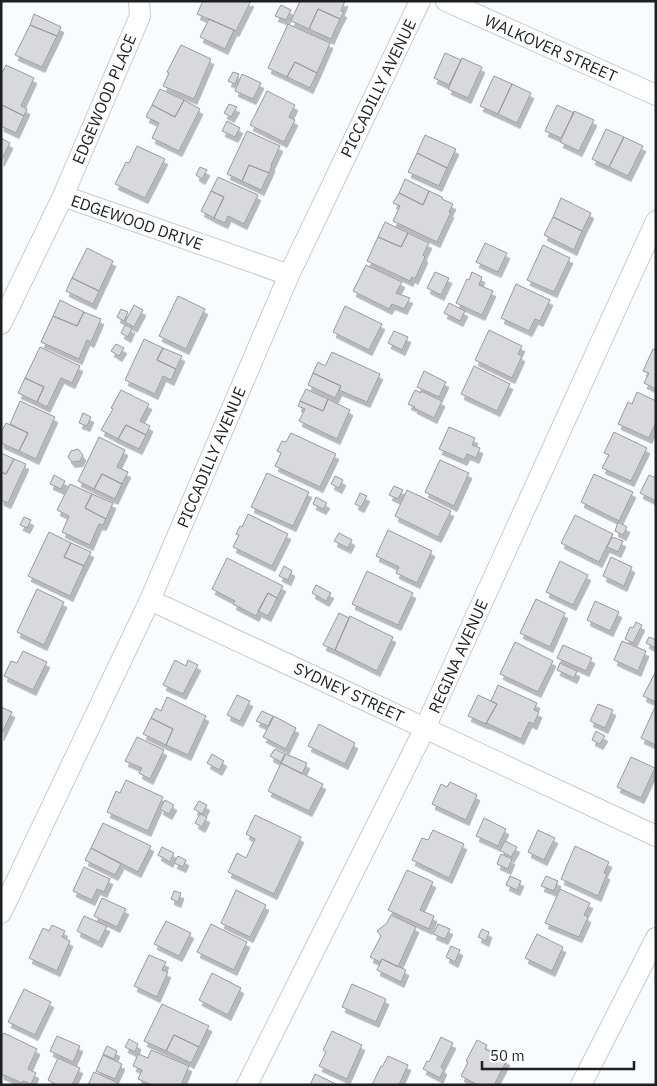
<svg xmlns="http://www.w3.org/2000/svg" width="657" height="1086" font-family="'IBM Plex Sans',sans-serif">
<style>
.building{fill:#d7d9df;stroke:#97999e;filter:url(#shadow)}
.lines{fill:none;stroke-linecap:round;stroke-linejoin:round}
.minor-casing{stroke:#c6cbcf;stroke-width:22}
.minor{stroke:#fff;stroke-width:20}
.labels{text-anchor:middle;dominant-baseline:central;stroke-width:4;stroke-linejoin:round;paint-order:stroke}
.street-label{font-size:16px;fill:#1d1f20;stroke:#fff}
</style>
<defs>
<filter id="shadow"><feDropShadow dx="3" dy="5.5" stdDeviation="0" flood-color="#0004"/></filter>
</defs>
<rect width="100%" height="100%" fill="#f8fcfe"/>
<path class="building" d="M203,1h48l-15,30 -39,-17z
M300,1h45l-4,10 3,1 -4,7 -22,-10 -9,20 -18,-8z
M281,5l10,5 -5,10 -11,-4z
M318,9l22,10 -9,20 -22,-10z
M34,14l27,13 -4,9 -27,-11z
M209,19l25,11 -9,19 -25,-12z
M288,24l42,19 -13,30 -22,-11 -8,15 -19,-9z
M30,25l27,11 -15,31 -27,-12z
M181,45l30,14 -17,40 -31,-13 6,-13 -2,-1z
M445,53l16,7 -12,25 -15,-7z
M462,58l20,9 -14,31 -20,-9z
M295,62l22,11 -7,15 -23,-11z
M6,65l28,13 -13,28 6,3 -3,7 -22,-11 -1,1v-31z
M233,72l6,2 -4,10 -7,-3z
M242,74l19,9 -8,16 -18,-8z
M494,76l18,8 -14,30 -18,-8z
M512,84l19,9 -14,30 -19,-9z
M160,89l24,11 -9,17 -23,-12z
M267,91l28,14 -6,12 6,3 -11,22 -34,-17z
M184,100l16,9 -21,42 -27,-13 7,-15 -13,-6 6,-12 23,12z
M229,104l8,3 -6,10 -7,-4z
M2,105l22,11 -8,17 -15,-7z
M557,105l17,8 -13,25 -16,-7z
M574,111l20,9 -15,31 -19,-9z
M227,121l13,7 -5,9 -13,-6z
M606,129l18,8 -15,30 -17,-8z
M247,131l33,15 -9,19 1,1 -3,7 -20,-8 -7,16 -15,-7z
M425,135l31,14 -9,19 -30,-15z
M624,137l19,9 -15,30 -19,-9z
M1,138l9,5 -9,18z
M137,146l28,13 -20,39 -30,-14 11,-22 3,1z
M417,153l30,15 -8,18 -31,-14z
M249,165l20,8 -8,17 -19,-9z
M200,167l7,3 -5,9 -6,-4z
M218,177l40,18 -14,29 -16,-8 -3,7 -11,-5 10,-21 -13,-6z
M405,179l24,12 -6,14 -24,-12z
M211,191l13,6 -10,21 -13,-7z
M429,191l13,6v2l11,5 -4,8h2l-14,30 -44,-21 7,-15 -7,-3 6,-10 24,12z
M561,198l30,15 -9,18 -29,-14z
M553,217l29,14 -8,19 -30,-15z
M385,222l23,11 -7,14 -23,-10z
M408,233l21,10 -6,12 2,2 -10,22 -3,-2 -2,4 -43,-20 11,-24 23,10z
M485,243l22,10 -9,19 -22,-10z
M543,245l27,13 -16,34 -27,-12z
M87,248l26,13 -14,30 -27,-13z
M366,265l36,17 -6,11 14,5 -6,11 -12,-5 -3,5 -36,-18z
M435,272l14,6 -8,17 -14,-7z
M472,272l10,5 -3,8 14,6 -11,24 -26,-12 11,-24 2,1z
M72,278l27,13 -6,13 -27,-13z
M516,284l34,16 -10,21 -5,-2 -6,12 -28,-13z
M178,296l27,13 -19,40 -27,-13z
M60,300l24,12 -7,14 -24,-10z
M449,303l16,8 -5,10 -16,-8z
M134,305l9,5 -9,17 -9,-5z
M345,306l37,18 -13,26 -36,-18z
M121,309l7,3 -4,9 -7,-4z
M84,312l17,7 -10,23 -4,-2 -8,19 -38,-17 12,-26 24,10z
M125,325l7,3 -4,9 -7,-4z
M489,330l33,16 -4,8 4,2 -10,22 -37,-18z
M394,331l14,6 -6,13 -14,-7z
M144,339l19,9 -6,12 19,9 -5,11 -8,-4 -8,18 -30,-14z
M116,344l8,4 -5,8 -8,-5z
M40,347l40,19 -8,17 -11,-5 -14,29 -10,-5 7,-15 -19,-9z
M163,348l19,8 -6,13 -19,-9z
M653,349l3,1v39l-12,-6 5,-10 -6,-2z
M332,352l48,22 -13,28 -28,-12 2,-4 -28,-13 5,-11 7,4z
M474,366l36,18 -13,27 -36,-17z
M424,371l22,11 -7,15 -22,-10z
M313,373l28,13 -6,12 -27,-13z
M25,378l19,9 -7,15 -19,-9z
M306,389l22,10 -5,12 -23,-10z
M121,390l28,14 -9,17 10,5 -4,9 -20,-10 -8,14 -17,-9 12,-21 -2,-1z
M415,390l6,3v-2l21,10 -8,17 -20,-10 1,-1 -7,-3z
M637,392l19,9v21l-7,16 -31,-14 10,-22 4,2z
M328,399l22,11 -13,29 -38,-18 6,-12 -7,-3 2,-5 23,10z
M20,401l35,16 -19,42 -17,-8 9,-18 -18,-9z
M83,413l8,4 -4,9 -8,-3z
M6,423l22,10 -9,18 -18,-8v-11z
M126,425l20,10 -7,14 -21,-10z
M449,427l26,11 -3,7 8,3 -4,10 -9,-4 -3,6 -25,-11z
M614,432l33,16 -16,33 -29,-13 7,-13 -5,-2z
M291,433l45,21 -16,33 -45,-21 6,-13 -4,-2 5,-10 4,1z
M99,437l26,13 -8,17 11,5 -6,12 -20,-10 -8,15 -16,-8z
M78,449l5,6 -3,6 -8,1 -4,-5 3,-6z
M1,453l13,6 -8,15 -5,-2z
M14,459l12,5 -18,39 -7,-3v-28l5,2z
M440,460l29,13 -15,33 -29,-14z
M267,473l42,19 -16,34 -42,-19z
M102,474l20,10 -7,15 -21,-10z
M594,474l39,18 -14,29 -38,-19z
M54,475l11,6 -4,8 -11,-5z
M649,475l7,3v23l-16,-8z
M335,476l8,4 -4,8 -8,-4z
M70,484l22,10 -7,14 21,11 -3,6 -4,-1 -9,21 -28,-13 7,-16 -12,-6z
M394,486l9,4 -5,9 -9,-4z
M407,490l44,21 -13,26 -43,-21z
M360,493l7,3 -6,11 -6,-3z
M92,494l21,9 -7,16 -21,-11z
M316,497l11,6 -4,6 -10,-5z
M248,514l40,20 -16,32 -39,-19 6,-12 -3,-1 4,-8 2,1z
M575,515l38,19 -14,28 -38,-19z
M24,517l7,3 -4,8 -7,-3z
M618,522l9,5 -4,8 -8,-4z
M388,530l44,21 -15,32 -21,-10 3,-6 -23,-11z
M49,532l22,11 -7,14 20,9 -14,30 -42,-20z
M339,533l13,7 -4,8 -14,-7z
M612,537l11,4 -5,11 -11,-5z
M71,543l20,9 -7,14 -20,-9z
M611,557l21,10 -8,19 -21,-10z
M227,558l56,28 -6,12 -9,-5 -12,23 -23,-12 2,-3 -23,-12z
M560,561l28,14 -15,30 -27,-13z
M284,566l8,5 -4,9 -9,-4z
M367,571l46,22 -15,32 -46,-21z
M316,585l15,8 -5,8 -14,-8z
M37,589l27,13 -20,43 -27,-13z
M268,593l9,5 -9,18 -10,-5z
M536,599l29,14 -15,34 -30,-14z
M595,601l24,11 -9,19 -23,-11z
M339,613l10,5 -14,32 -12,-5z
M350,616l43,21 -16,34 -42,-21z
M636,622l6,3 -9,18 -8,-4 5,-12 3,1z
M649,637l7,3v8l-10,-5z
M622,641l24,10 -8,20 -24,-11z
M515,642l38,19 -15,31 -38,-18z
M563,645l29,13 -6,13 -29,-13z
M23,651l24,11 -14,28 -29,-14 7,-15 6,2z
M175,660l11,6 2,-6 10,5 -15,29 -20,-9z
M560,663l17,8 -3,7 -17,-8z
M656,671v31l-13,-6z
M498,685l39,18 -3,7 5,2 -5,12 -5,-2 -8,17 -35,-16 11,-19 -6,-3z
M237,695l13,6 -10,20 -13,-6z
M478,695l19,9 -11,20 -18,-8z
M167,697l39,19 -18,39 -22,-10 7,-16 -22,-11 5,-10 5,3z
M598,704l15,6 -8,18 -15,-7z
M1,707l11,5 -11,23z
M655,707l1,1v37l-15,-7z
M262,711l11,5 -5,10 -12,-5z
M274,716l22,12 -10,21 -23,-12z
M151,718l22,11 -7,16 -23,-11z
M319,724l36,19 -10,21 -37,-18z
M596,731l9,5 -5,8 -8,-4z
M137,737l27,13 -14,29 -11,-6 3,-5 -17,-7z
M275,749l10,5 -4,8 -11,-6z
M212,754l12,7 -5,9 -12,-7z
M286,754l21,9 -5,11 -21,-11z
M631,757l24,11 -14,30 -24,-11z
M281,763l42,21 -14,27 -41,-20z
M126,780l37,17 -15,34 -41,-19 9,-21 4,2z
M450,782l27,13 -11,25 -34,-16 9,-20 6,3z
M165,800l9,5 -5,9 -9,-5z
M199,801l8,4 -5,9 -8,-5z
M200,814l7,3 -5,10 -7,-4z
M255,815l46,22 -27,57 -46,-22 9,-19 9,5 9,-19 -9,-5z
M484,818l22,11 -8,17 -22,-10z
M103,823l48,23 -13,26 -47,-24z
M433,830l31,14 -15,34 -37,-18 10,-22 6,2z
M538,830l17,8 -11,22 -16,-8z
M505,841l12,6 -6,10 -11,-7z
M575,846l34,16 -5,11 3,1 -9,22 -37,-17z
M162,847l12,6 -4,9 -12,-7z
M91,848l30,16 -6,11 -30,-15z
M501,854l11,5 -4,10 -11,-5z
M178,856l8,4 -3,7 -9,-4z
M84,867l26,12 -6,13 -7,-3 -5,11 -19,-9z
M407,870l26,12 -13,28 14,6 -5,13 -41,-19z
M510,876l11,5 -4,9 -11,-5z
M546,876l12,5 -4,10 -13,-5z
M560,889l30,14 -6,12 4,2 -9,20 -34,-14z
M236,890l30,15 -16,32 -29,-14z
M174,891l7,2 -3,9 -7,-3z
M102,898l24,11 -9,18 -23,-11z
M391,915l25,12 -18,40 -16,-8 -2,3 -10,-5 11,-21 -4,-5 10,-8z
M84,916l23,10 -8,16 -22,-11z
M166,921l25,12 -12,23 -25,-12z
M211,924l36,18 -13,28 -37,-18z
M438,924l12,5 -5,10 -12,-5z
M52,925l13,6 -3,6 8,4 -13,30 -28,-13 14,-30 6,3z
M482,929l7,3 -3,9 -8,-4z
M537,934l26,13 -11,24 -27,-13z
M451,946l9,4 -5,12 -9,-5z
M149,955l17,7 -4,8 6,2 -11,25 -23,-11z
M382,959l24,11 -5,12 -24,-12z
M212,973l29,15 -13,27 -29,-15z
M352,984l34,15 -10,23 -34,-15z
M24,989l27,13 -16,33 -27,-13z
M162,1004l47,22 -10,21 -25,-12 -8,16 -22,-10z
M332,1031l30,14 -15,34 -28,-13 7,-14 -3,-2z
M4,1033l33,16 -9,20 8,4 -5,11 -8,-3 -1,2 -21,-9v-36z
M174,1035l25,12 -8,16 -25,-12z
M57,1036l23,10 -7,16 -23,-11z
M441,1037l12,6 -12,24 3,2 -4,9 -17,-9 4,-8 2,1z
M129,1039l9,5 -3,8 -10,-5z
M477,1040l10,5 -2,4 22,11 -13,25h-16l-17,-9 7,-14 -2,-1z
M107,1046l10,5 -3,8 -11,-5z
M151,1050l38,16 -8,19h-29l-14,-6 4,-9 -9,-4 5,-12 10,4z
M103,1055l19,9 -7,15 -19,-8z
M388,1056l20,9 -9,20h-27l9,-19 1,1z
M58,1058l22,10 -8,17h-15l-9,-5z
M94,1072l24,11v2h-30z
M315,1074l23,11h-28z"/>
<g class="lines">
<defs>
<path id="minor" d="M446,1l210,94
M63,196l226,79
M1,324l62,-128 77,-180 -1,-15
M150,600l506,236
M1,913l149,-313 139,-325 131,-274
M247,1085l178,-357 231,-507
M581,1085l75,-147"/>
</defs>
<use href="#minor" class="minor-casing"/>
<use href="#minor" class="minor"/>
</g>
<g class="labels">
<g class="street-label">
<text transform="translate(551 48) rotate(24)">WALKOVER STREET</text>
<text transform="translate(378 88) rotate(-64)">PICCADILLY AVENUE</text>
<text transform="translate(104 99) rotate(-67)">EDGEWOOD PLACE</text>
<text transform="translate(137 222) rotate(19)">EDGEWOOD DRIVE</text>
<text transform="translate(211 457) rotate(-67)">PICCADILLY AVENUE</text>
<text transform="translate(458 656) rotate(-66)">REGINA AVENUE</text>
<text transform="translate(349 692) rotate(25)">SYDNEY STREET</text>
</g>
</g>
<rect width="657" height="1086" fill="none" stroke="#1d1f20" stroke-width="5"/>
<path d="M482 1061v8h152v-8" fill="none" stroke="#1d1f20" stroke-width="2.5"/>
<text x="490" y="1061" font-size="15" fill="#1d1f20" stroke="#ffffff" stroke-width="4" paint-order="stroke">50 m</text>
</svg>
